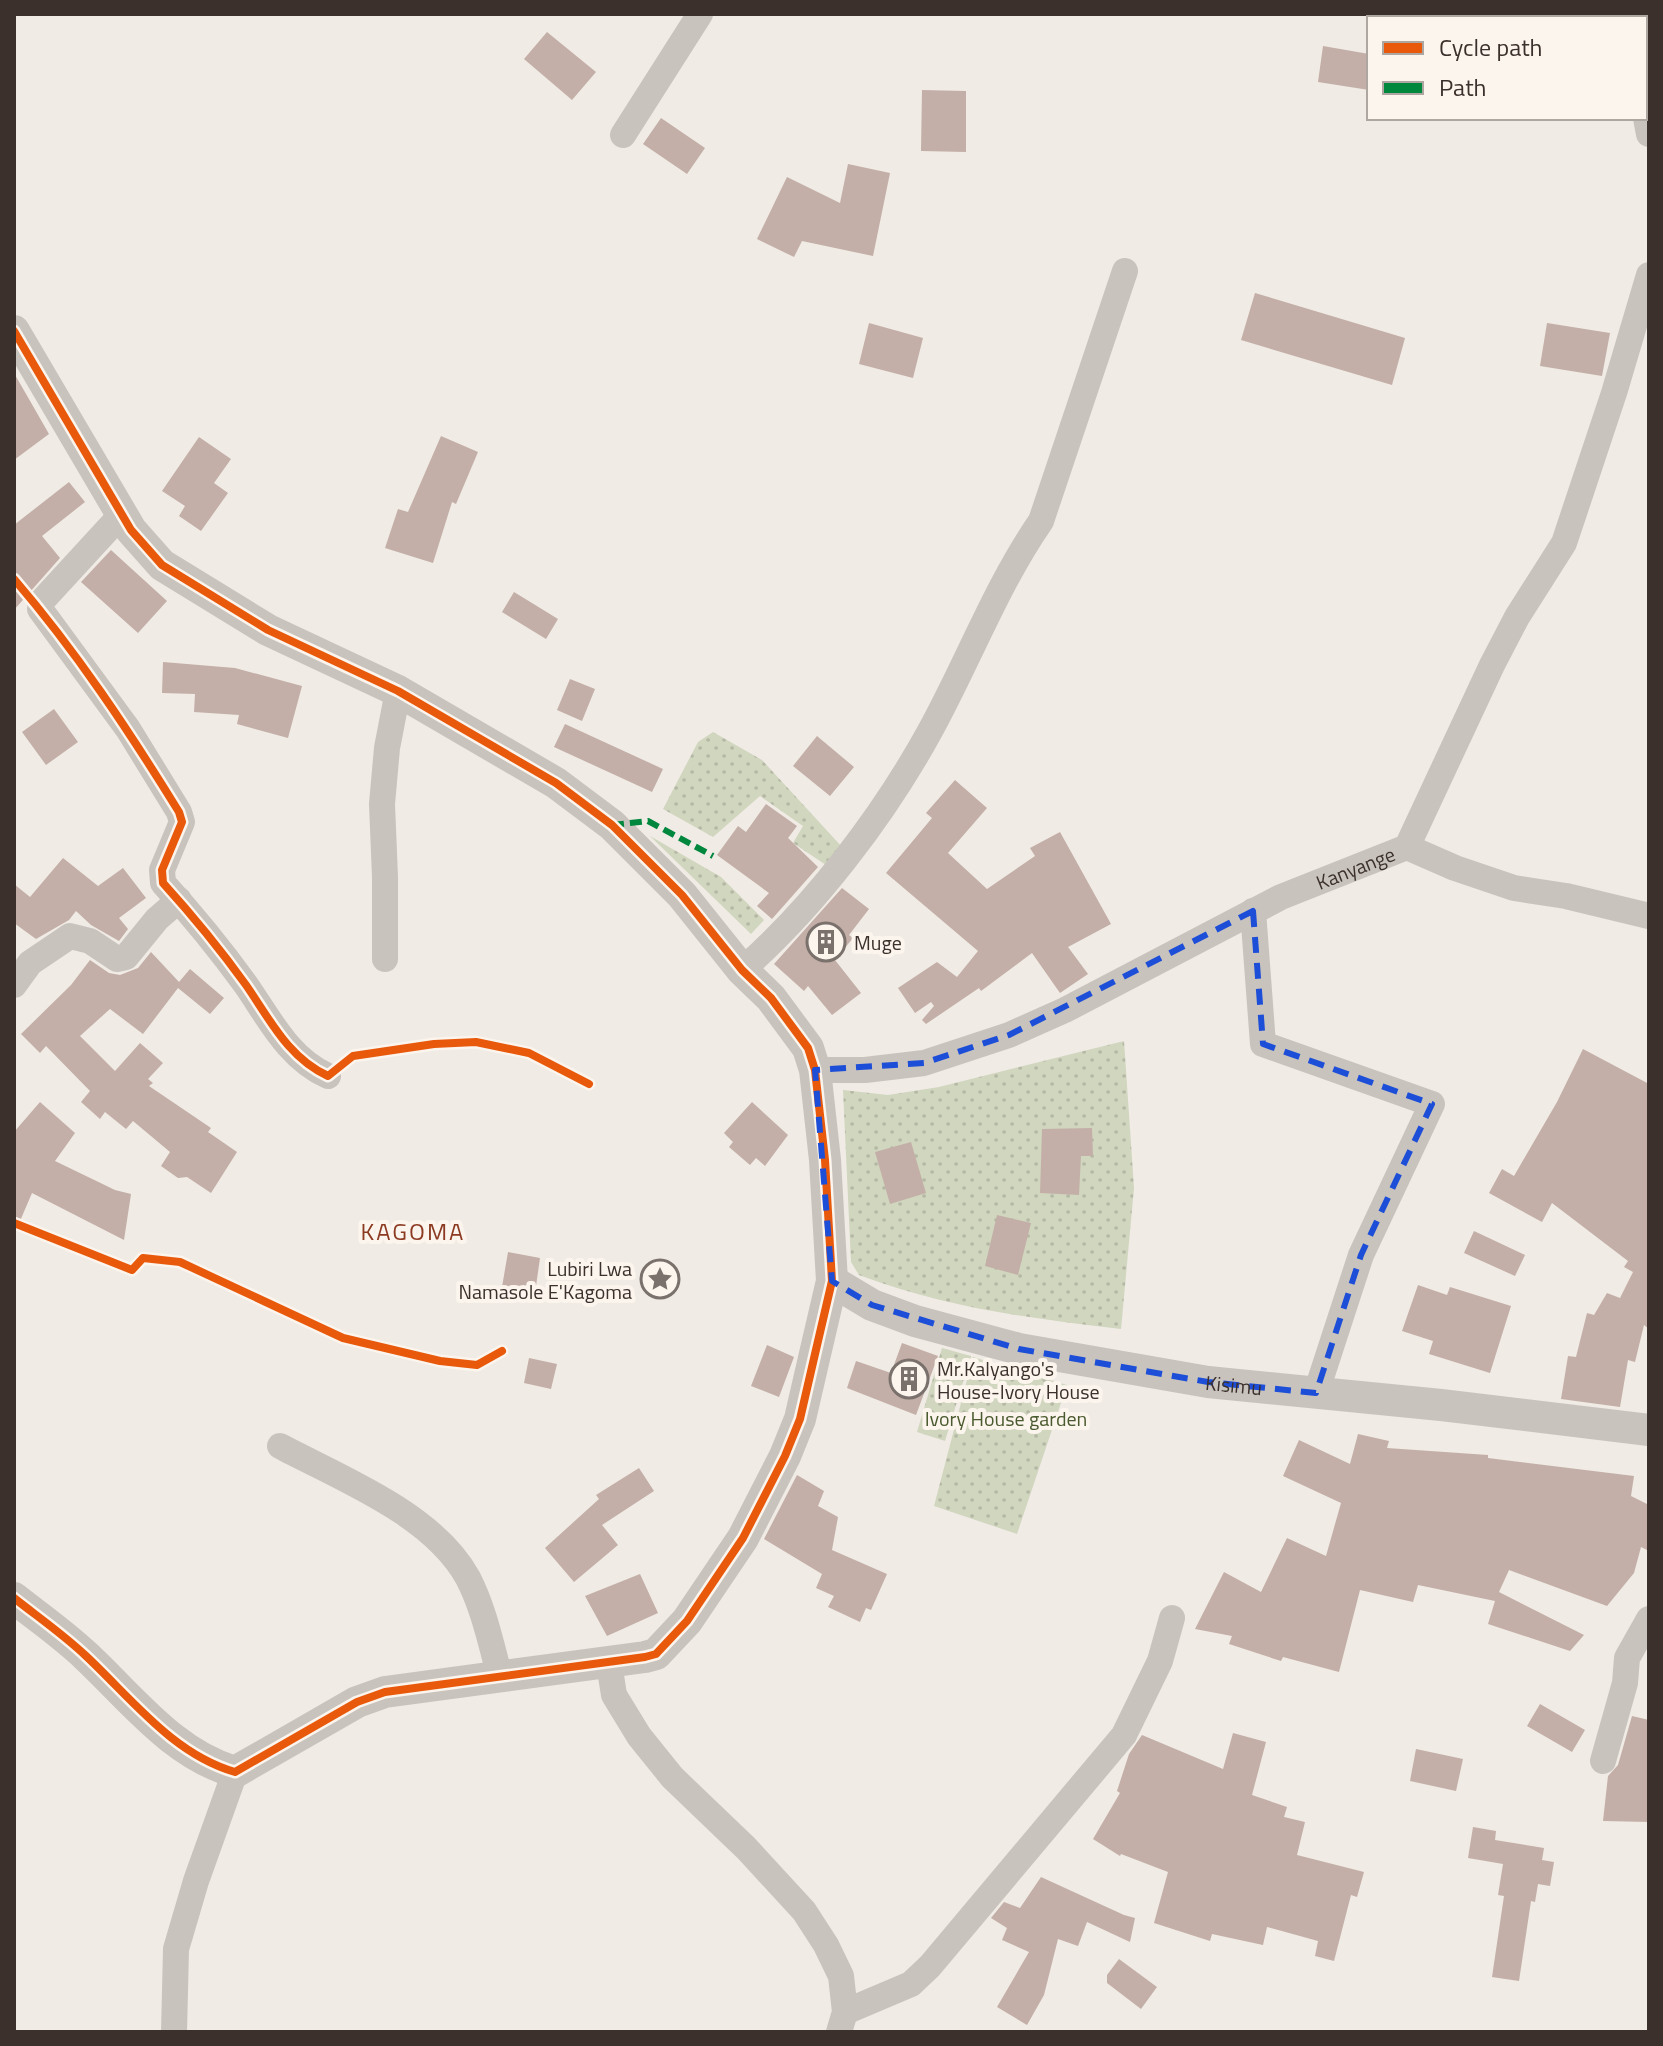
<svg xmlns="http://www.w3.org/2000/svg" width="1663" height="2046" font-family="'Titillium Web',sans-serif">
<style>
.grass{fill:url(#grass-dots)}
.building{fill:#c3afa7}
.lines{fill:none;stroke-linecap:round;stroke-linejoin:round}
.minor{stroke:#c9c3be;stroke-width:26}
.tertiary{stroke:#c9c3be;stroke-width:32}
.quiet{stroke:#00873e;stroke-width:6;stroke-dasharray:12 6;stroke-linecap:butt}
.cycleway-casing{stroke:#fbf5ee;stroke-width:13}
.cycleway{stroke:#e8590c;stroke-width:8}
.marked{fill:none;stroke:#1d4ed8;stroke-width:6;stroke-dasharray:16 10;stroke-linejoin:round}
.labels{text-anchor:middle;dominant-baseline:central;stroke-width:8;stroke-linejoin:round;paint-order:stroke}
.street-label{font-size:20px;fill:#3b302b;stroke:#fbf5ee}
.poi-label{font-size:20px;fill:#3b302b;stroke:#fbf5ee;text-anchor:start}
.park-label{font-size:20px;fill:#4a5a2e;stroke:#fbf5ee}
.quarter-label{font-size:24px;letter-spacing:2px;fill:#8c3b22;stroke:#fbf5ee}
</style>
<defs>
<pattern id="grass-dots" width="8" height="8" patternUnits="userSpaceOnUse" patternTransform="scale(2)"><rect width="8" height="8" fill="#d1d6bf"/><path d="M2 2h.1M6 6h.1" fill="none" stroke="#b4b8a4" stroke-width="1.8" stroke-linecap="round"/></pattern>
</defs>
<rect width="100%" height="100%" fill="#f0ebe5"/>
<path class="grass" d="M713,732l49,28 81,88 -17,17 -33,-22 10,-17 -43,-30 -47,41 -50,-28 35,-67z
M650,836l71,41 43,43 -13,14z
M1124,1041l10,147 -13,141c-94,-11 -173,-21 -262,-54l-8,-13 -8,-172 45,5 51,-8z
M942,1348l29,8 -26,85 -28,-9z
M973,1357l94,28 -50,149 -83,-28z"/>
<path class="building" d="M547,32l49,40 -24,28 -48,-41z
M1323,46l46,8v36l-51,-8z
M922,90l44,1v61l-45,-1z
M661,118l44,30 -18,26 -44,-30z
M848,164l42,9 -17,83 -71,-15 -8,16 -37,-18 30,-62 53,26z
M1255,293l150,45 -13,47 -151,-45z
M869,323l54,15 -10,40 -54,-14z
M1547,323l63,10 -8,43 -62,-10z
M14,373l35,61 -35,26z
M441,436l37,16 -22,52 -4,-2 -19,61 -48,-15 13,-39 10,3z
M199,437l32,22 -17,24 14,10 -27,38 -22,-15 6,-10 -23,-15z
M69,482l16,20 -43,34 18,22 -46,52v-85z
M111,550l56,51 -29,32 -57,-51z
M514,592l44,27 -12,20 -44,-27z
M163,662l72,6 67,18 -14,52 -51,-14 2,-9 -45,-3 1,-18 -33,-1z
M570,679l25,10 -13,32 -25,-11z
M54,709l24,33 -32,23 -24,-33z
M565,724l98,45 -11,23 -98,-45z
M817,736l37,31 -24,29 -37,-30z
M955,780l32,28 -39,45 39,36 48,-33 -5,-8 30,-16 51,92 -43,23 20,27 -28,19 -28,-40 -51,38 -2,-3 -53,36 -4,-4 12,-14 -3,-4 -16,11 -17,-25 39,-26 20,15 21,-26 -92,-78 46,-55 -6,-5z
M766,804l31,22 -9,12 30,29 -46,52 -15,-13 12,-13 -52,-38 21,-29 8,6z
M63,858l35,28 25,-18 23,30 -27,20 9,11 -9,12 -28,-16 -15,-14 -7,9 -33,19 -22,-16v-39l16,13z
M842,888l27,21 -20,26 4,3 -18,22 26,33 -29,22 -24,-29 -4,5 -30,-27z
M151,952l28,30 11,-13 34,29 -14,16 -32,-26 -35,46 -33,-25 -30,27 35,35 25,-28 23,20 -15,16 5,4 -4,3 62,42 -3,4 29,20 -26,41 -24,-16 -9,1 -17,-12 9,-14 -37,-31 -7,8 -21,-17 -5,7 -19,-17 9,-11 -44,-45 -6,7 -19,-19 50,-49 19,-25 19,13 11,2 18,-7z
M1583,1049l66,35v245l-5,-4 -9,37 -7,-2 -8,47 -59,-8 7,-43 8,1 11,-44 7,2 13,-22 13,5 13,-26 -9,-5 4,-6 -76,-58 -10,19 -53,-29 13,-24 12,7 43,-74z
M40,1102l35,31 -20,28 60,29 16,4 -7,46 -92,-47 -18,42v-103z
M752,1102l36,33 -23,31 -9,-8 -6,7 -21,-18 4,-5 -9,-9z
M1092,1128l1,28h-12l-2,39 -39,-2 2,-64z
M911,1142l15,51 -36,11 -15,-52z
M997,1215l34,8 -13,52 -33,-9z
M1474,1231l51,24 -10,21 -51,-23z
M508,1252l32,6 -5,35 -33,-6z
M1418,1285l29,10 3,-8 61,19 -21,67 -61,-19 4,-13 -31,-10z
M902,1343l36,13 -22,59 -69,-27 9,-27 35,12z
M767,1345l27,12 -15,40 -28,-11z
M529,1358l28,6 -6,25 -27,-6z
M1358,1434l31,7 -2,7 101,7v3l146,18 -3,20 18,9v46l-8,-4 -7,26 -27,33 -98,-36 -10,22 85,43 -14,16 -82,-27 7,-23 -77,-16 -5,17 -53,-12 -21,82 -56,-15 -2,4 -52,-17 3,-8 -37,-7 29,-57 37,20 26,-54 39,18 15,-53 -58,-27 16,-36 51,24z
M639,1468l15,23 -52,34 16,20 -44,37 -29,-34 54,-49 -3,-4z
M797,1475l27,16 -6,15 20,11 -6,33 55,24 -16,36 -5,-2 -6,14 -32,-15 6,-11 -18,-8 6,-14 -58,-35z
M640,1574l18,39 -51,23 -22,-40z
M1540,1704l45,26 -13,22 -45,-26z
M1632,1716l17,4v102l-46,-1 5,-45 10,-11z
M1233,1733l33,9 -14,53 35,12 -3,10 21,5 -8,33 67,17 -7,25 -6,-2 -17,66 -19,-5 3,-15 -51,-14 -4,18 -51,-11 -2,7 -56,-18 14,-51 -47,-18 -1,2 -27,-17 27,-46 -3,-2 12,-37 13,-19 81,34z
M1416,1749l47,10 -7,32 -46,-10z
M1473,1827l23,4 -1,9 49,8 -2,12 12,2 -4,24 -12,-2 -3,18 -4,-1 -12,80 -27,-4 12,-81 -6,-1 5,-31 -35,-6z
M1041,1877l83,38 11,3 -5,24 -43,-20 -9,24 -20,-7 -14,56 -17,30 -30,-18 32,-55 -27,-12 5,-12 -16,-10 13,-16 16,6z
M1119,1959l38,28 -16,22 -34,-26v-8z"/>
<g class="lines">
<g class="minor">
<path d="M1645,33l1,85 3,16"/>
<path d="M623,135l77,-121"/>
<path d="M121,515l-80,87 -1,7 88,120 51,83 3,10 -20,48 1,13c30,33 57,66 83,102 23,33 42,73 82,91"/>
<path d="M1407,847l48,21 59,20 52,8 83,20"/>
<path d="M1253,911l10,133 169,60 -71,151 -45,138"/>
<path d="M385,959v-82l-3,-73 5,-56 11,-57"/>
<path d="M742,970c72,-63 142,-155 188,-239 38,-69 66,-145 111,-210l84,-250"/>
<path d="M14,985l16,-22 40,-27 20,5 27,18 9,-2 31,-38 22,-19"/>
<path id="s1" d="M815,1070h50l59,-7 85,-28 56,-25 216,-113 126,-50 85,-182 25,-48 47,-74 50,-150 35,-118"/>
<path d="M280,1446c62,33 153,68 188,132 16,31 23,66 32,99"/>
<path d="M609,1663l5,32 25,41 33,41 74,71 58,63 22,34 15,31 4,36 -6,20"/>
<path d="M1603,1761l22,-78 2,-25 22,-39"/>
<path d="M845,2012l66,-28 19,-18 194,-231 36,-74 12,-43"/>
<path d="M174,2032l2,-83 20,-68 39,-109"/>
</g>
<g class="tertiary">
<path d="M14,331l117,199 31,35 106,65 130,61 158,92 56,42 70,70 60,75 29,28 37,50 7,22 10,90 7,121 -17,73 -15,65 -15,37 -42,82 -56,83 -31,33 -11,3 -260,35 -28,10 -122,70c-62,-18 -103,-73 -149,-116 -22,-21 -48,-39 -72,-58"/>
<path id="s2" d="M832,1281l40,24 43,16 104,28 189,33 233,23 208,25"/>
</g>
<path class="quiet" d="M612,825l36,-4 65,35"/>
<defs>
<path id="cycleway" d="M14,331l117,199 31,35 106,65 130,61 158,92 56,42 70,70 60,75 29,28 37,50 7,22 10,90 7,121 -17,73 -15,65 -15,37 -42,82 -56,83 -31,33 -11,3 -260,35 -28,10 -122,70c-62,-18 -103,-73 -149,-116 -22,-21 -48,-39 -72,-58
M14,579c62,72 115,152 165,233l3,10 -20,48 1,13c30,33 57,66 83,102 23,33 42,73 82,91l25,-20 81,-12 42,-2 53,11 60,31
M14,1223l118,47 11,-12 37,4 163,76 97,23 37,4 25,-14"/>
</defs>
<use href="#cycleway" class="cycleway-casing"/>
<use href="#cycleway" class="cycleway"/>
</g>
<path class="marked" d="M1253,911l10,133 169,60 -71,151 -45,138 -108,-11 -189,-33 -147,-44 -40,-24 -17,-211 109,-7 85,-28z"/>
<defs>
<symbol id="building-ring" viewBox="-11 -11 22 22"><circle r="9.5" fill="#fbf5ee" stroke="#7a716c" stroke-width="1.5"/><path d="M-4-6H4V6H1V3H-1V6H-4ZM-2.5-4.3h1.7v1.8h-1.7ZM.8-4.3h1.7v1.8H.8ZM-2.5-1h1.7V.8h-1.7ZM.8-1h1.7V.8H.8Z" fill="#7a716c"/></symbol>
<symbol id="sight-ring" viewBox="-11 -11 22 22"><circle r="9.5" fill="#fbf5ee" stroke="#7a716c" stroke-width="1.5"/><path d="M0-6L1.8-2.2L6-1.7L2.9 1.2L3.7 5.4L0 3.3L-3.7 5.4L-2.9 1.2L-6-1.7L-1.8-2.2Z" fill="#7a716c"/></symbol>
</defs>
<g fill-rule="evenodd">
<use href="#building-ring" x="804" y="920" width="44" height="44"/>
<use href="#sight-ring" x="638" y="1257" width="44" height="44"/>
<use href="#building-ring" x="887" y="1357" width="44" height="44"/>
</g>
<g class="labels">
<g class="street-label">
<text stroke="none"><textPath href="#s1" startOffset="584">Kanyange</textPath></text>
<text stroke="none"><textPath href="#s2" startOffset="418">Kisimu</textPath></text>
</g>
<g class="poi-label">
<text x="854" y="942">Muge</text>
<text x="632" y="1268" text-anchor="end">Lubiri Lwa<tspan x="632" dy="23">Namasole E'Kagoma</tspan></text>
<text x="937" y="1368">Mr.Kalyango's<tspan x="937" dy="23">House-Ivory House</tspan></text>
</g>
<g class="park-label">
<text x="1006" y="1418">Ivory House garden</text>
</g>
<g class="quarter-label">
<text x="413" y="1231">KAGOMA</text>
</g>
</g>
<rect width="1663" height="2046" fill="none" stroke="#3b302b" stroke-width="32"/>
<rect x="1367" y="16" width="280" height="104" fill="#fbf5ee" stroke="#aea6a0" stroke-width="2"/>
<rect x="1383" y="42" width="40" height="12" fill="#e8590c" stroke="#aea6a0" stroke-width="2"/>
<text x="1439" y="56" font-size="24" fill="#3b302b">Cycle path</text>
<rect x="1383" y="82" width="40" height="12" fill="#00873e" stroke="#aea6a0" stroke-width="2"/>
<text x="1439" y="96" font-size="24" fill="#3b302b">Path</text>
</svg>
